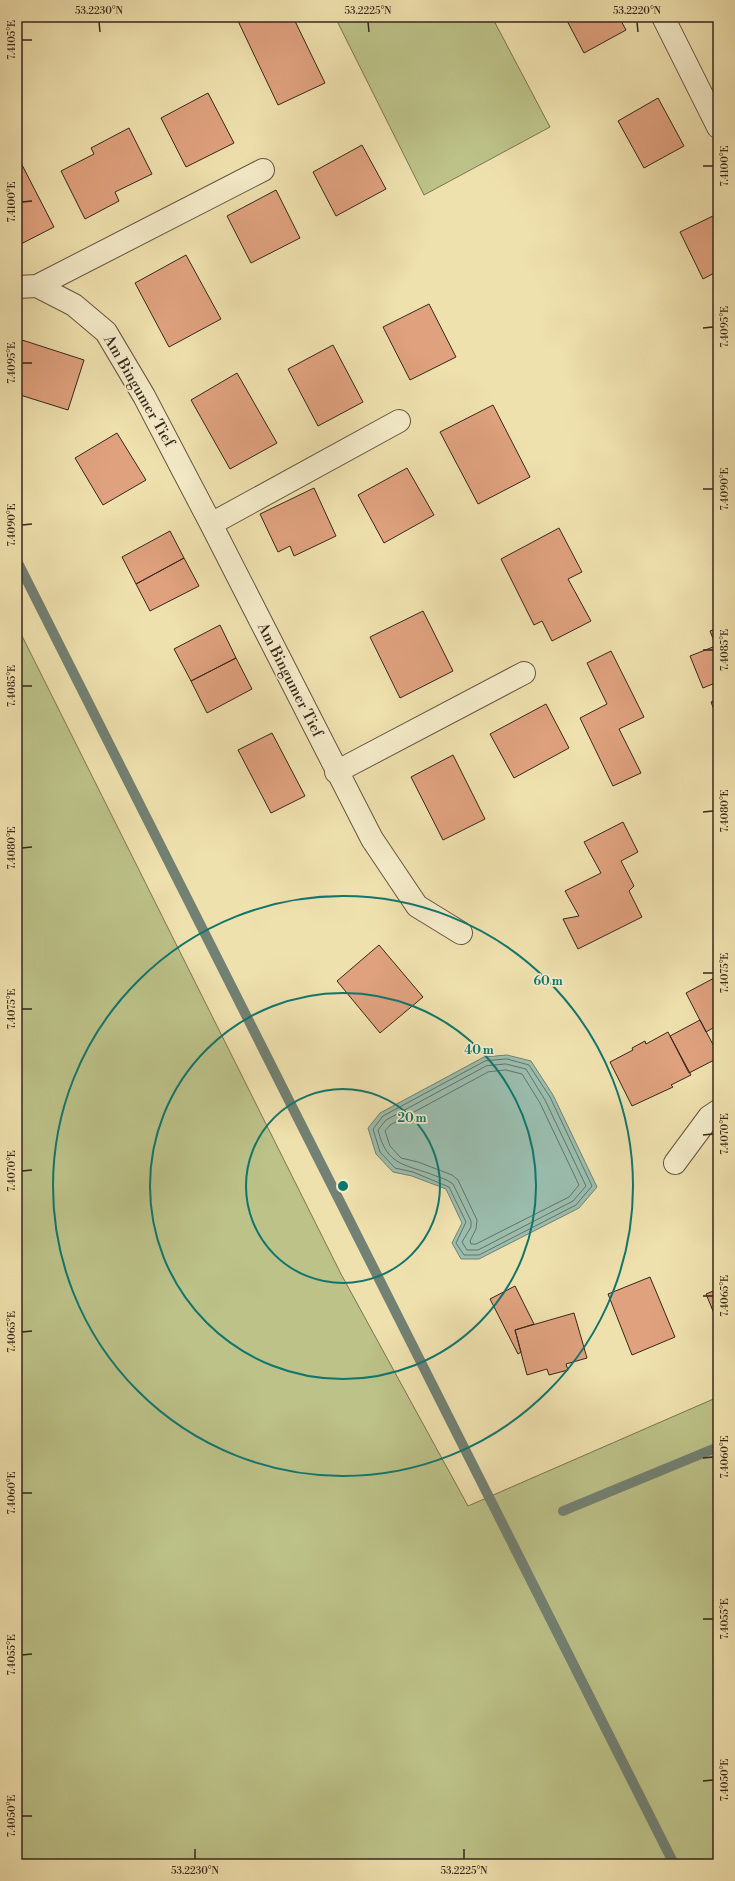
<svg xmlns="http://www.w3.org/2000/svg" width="735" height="1881" font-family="'Libre Bodoni',serif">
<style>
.green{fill:#bcc288;stroke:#7a7452}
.water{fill:#9abdae;stroke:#728173}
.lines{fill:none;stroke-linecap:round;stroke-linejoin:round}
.shore{stroke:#687264;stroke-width:1}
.stream{stroke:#728173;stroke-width:10}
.building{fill:#dfa17e;stroke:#37271b}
.minor-casing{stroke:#655640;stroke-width:24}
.minor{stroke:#f5ecca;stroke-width:22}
.ticks{fill:none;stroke:#37271b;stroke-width:1.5}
.ring{fill:none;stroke:#0f766e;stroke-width:2}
.labels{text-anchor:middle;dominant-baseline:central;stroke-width:3.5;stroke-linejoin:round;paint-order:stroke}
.street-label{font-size:15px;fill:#37271b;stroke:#f5ecca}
.centre{fill:#0f766e;stroke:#f5ecca;stroke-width:2}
.ring-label{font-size:12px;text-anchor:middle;font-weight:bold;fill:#0f766e;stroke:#f5ecca;stroke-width:3.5;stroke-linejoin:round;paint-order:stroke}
.neatline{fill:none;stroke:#37271b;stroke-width:1.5}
.ticks-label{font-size:10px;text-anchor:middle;fill:#37271b}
</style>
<rect width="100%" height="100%" fill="#efe1ae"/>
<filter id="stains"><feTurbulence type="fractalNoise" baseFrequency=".005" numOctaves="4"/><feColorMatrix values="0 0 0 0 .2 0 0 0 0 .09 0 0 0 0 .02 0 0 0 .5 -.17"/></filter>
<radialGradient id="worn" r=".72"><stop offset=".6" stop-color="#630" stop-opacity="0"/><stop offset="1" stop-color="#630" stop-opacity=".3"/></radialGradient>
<path class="green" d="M335,17h157l58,110 -126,68z
M17,626l324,648 127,232 250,-109v467h-701z"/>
<path class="water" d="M507,1055l24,6 22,34 44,92 -18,21 -100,51h-18l-9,-16 10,-20 -16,-34 -34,-13 -19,-4 -17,-18 -8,-26 12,-15 104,-56z"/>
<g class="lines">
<path class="shore" d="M507,1059l22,6 21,32 42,89 -16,19 -97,50h-15l-8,-12 10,-21 -17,-35 -36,-15 -18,-4 -15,-16 -7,-23 10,-13 102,-55z
M506,1064l20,5 19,31 41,86 -13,15 -95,49h-11l-5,-8 9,-15v-6l-18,-37c-5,-4 -11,-6 -17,-8 -30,-12 -49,-9 -58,-46l8,-10 100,-54z
M506,1070l16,4 18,29 39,82 -10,12 -93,47h-5l-1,-3 6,-12 1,-9 -19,-40 -6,-5 -34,-13 -17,-4 -11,-12 -5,-15 5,-6 98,-53z"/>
<path class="stream" d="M17,561l657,1303
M563,1511l155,-64"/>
</g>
<path class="building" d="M246,17h47l32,66 -47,22 -40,-84z
M565,17h54l7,13 -42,23z
M208,93l26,50 -48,24 -25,-49z
M658,98l26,48 -40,22 -26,-47z
M129,128l23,46 -37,18 4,9 -34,18 -24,-48 33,-17 -3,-6z
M362,145l24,44 -50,27 -23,-44z
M20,161l34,66 -37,19v-83z
M276,190l24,48 -49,25 -24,-47z
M717,214l1,57 -15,8 -23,-47z
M186,255l35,64 -52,28 -34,-64z
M429,304l27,53 -46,23 -27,-53z
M19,339l65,21 -16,50 -51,-16v-48z
M333,345l30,57 -45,24 -30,-57z
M237,373l40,70 -47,26 -39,-69z
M493,405l37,72 -52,27 -38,-72z
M117,433l29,47 -43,25 -28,-47z
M407,468l27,47 -50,28 -26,-48z
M314,488l22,48 -42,20 -4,-10 -12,6 -18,-38z
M559,528l23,44 -14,7 23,42 -39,20 -10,-20 -8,4 -33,-66z
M170,531l14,27 -48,26 -14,-27z
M184,558l15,28 -49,25 -14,-27z
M423,611l30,60 -53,27 -30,-61z
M220,625l16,33 -45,23 -17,-32z
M718,628v17l-2,1 -6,-15z
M718,645v45l-3,-7 -12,5 -13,-32z
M611,651l33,66 -25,12 22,44 -28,13 -33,-68 27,-14 -20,-41z
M236,658l16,31 -45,24 -16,-32z
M718,699v21l-7,-18z
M546,704l23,44 -55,30 -24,-44z
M272,733l33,63 -34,17 -33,-63z
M453,755l32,64 -42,21 -32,-63z
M623,822l15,30 -17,9 13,25 -5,5 13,26 -64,32 -15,-30 16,-3 -14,-25 36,-18 -17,-31z
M379,945l44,52 -43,36 -43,-52z
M716,977l2,4v44l-12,7 -20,-39z
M700,1020l18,34v4l-29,15 -19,-37z
M668,1032l23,43 -20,10 2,2 -41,19 -22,-44 23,-12 -1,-2 13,-7 1,3z
M650,1277l25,60 -43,18 -24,-61z
M515,1286l19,38 -19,6 6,22 -3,2 -28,-55z
M718,1289v34l-12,-29z
M574,1313l13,45 -21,6 2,6 -19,5 -2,-6 -20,6 -12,-45z"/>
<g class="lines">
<defs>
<path id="minor" d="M663,17l55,110
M37,286l226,-116
M17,287l20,-1 37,19 32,27 38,64 67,128 161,315 45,67 44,27
M211,524l188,-103
M336,772l188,-99
M675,1163l34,-46 9,-6"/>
</defs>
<use href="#minor" class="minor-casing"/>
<use href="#minor" class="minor"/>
</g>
<path class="ticks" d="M99,22l1,10M368,22l1,10M637,22l1,10M22,40h10M703,166h10M22,202l10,-1M703,328l10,-1M22,363h10M703,489h10M22,525l10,-1M703,650h10M22,686h10M703,812l10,-1M22,848l10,-1M703,973h10M22,1009h10M703,1135l10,-1M22,1171l10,-1M703,1296h10M22,1332l10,-1M703,1458l10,-1M22,1493h10M703,1619h10M22,1655l10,-1M703,1781l10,-1M22,1816h10M195,1849v10M464,1849v10"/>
<g class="ring">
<circle cx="343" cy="1186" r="97"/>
<circle cx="343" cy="1186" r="193"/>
<circle cx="343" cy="1186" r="290"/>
</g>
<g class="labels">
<g class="street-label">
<text transform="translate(139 391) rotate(60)">Am Bingumer Tief</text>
<text transform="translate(290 680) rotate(63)">Am Bingumer Tief</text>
</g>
</g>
<circle cx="343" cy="1186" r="6" class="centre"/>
<g class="ring-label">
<text x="548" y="985">60 m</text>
<text x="479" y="1054">40 m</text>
<text x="412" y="1122">20 m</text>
</g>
<rect width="735" height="1881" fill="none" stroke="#efe1ae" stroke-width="44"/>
<rect x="22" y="22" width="691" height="1837" class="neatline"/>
<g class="ticks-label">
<text x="99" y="14">53.2230°N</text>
<text x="368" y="14">53.2225°N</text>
<text x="637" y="14">53.2220°N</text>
<text transform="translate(11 40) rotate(-90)" y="4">7.4105°E</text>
<text transform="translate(724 166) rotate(-90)" y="4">7.4100°E</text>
<text transform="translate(11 202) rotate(-90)" y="4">7.4100°E</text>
<text transform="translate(724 327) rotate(-90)" y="4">7.4095°E</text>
<text transform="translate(11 363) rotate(-90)" y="4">7.4095°E</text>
<text transform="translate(724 489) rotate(-90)" y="4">7.4090°E</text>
<text transform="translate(11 525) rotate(-90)" y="4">7.4090°E</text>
<text transform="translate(724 650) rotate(-90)" y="4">7.4085°E</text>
<text transform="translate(11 686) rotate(-90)" y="4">7.4085°E</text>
<text transform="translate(724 811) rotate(-90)" y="4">7.4080°E</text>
<text transform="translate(11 848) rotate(-90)" y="4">7.4080°E</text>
<text transform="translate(724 973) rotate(-90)" y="4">7.4075°E</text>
<text transform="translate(11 1009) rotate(-90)" y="4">7.4075°E</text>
<text transform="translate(724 1134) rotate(-90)" y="4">7.4070°E</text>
<text transform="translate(11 1171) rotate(-90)" y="4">7.4070°E</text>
<text transform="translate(724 1296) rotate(-90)" y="4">7.4065°E</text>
<text transform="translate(11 1332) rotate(-90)" y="4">7.4065°E</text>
<text transform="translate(724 1457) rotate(-90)" y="4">7.4060°E</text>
<text transform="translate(11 1493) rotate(-90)" y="4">7.4060°E</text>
<text transform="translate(724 1619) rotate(-90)" y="4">7.4055°E</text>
<text transform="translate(11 1655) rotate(-90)" y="4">7.4055°E</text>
<text transform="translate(724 1780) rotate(-90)" y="4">7.4050°E</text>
<text transform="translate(11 1816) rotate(-90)" y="4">7.4050°E</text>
<text x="195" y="1874">53.2230°N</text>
<text x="464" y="1874">53.2225°N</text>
</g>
<rect width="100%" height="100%" filter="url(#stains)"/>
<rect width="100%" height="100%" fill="url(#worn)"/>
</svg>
